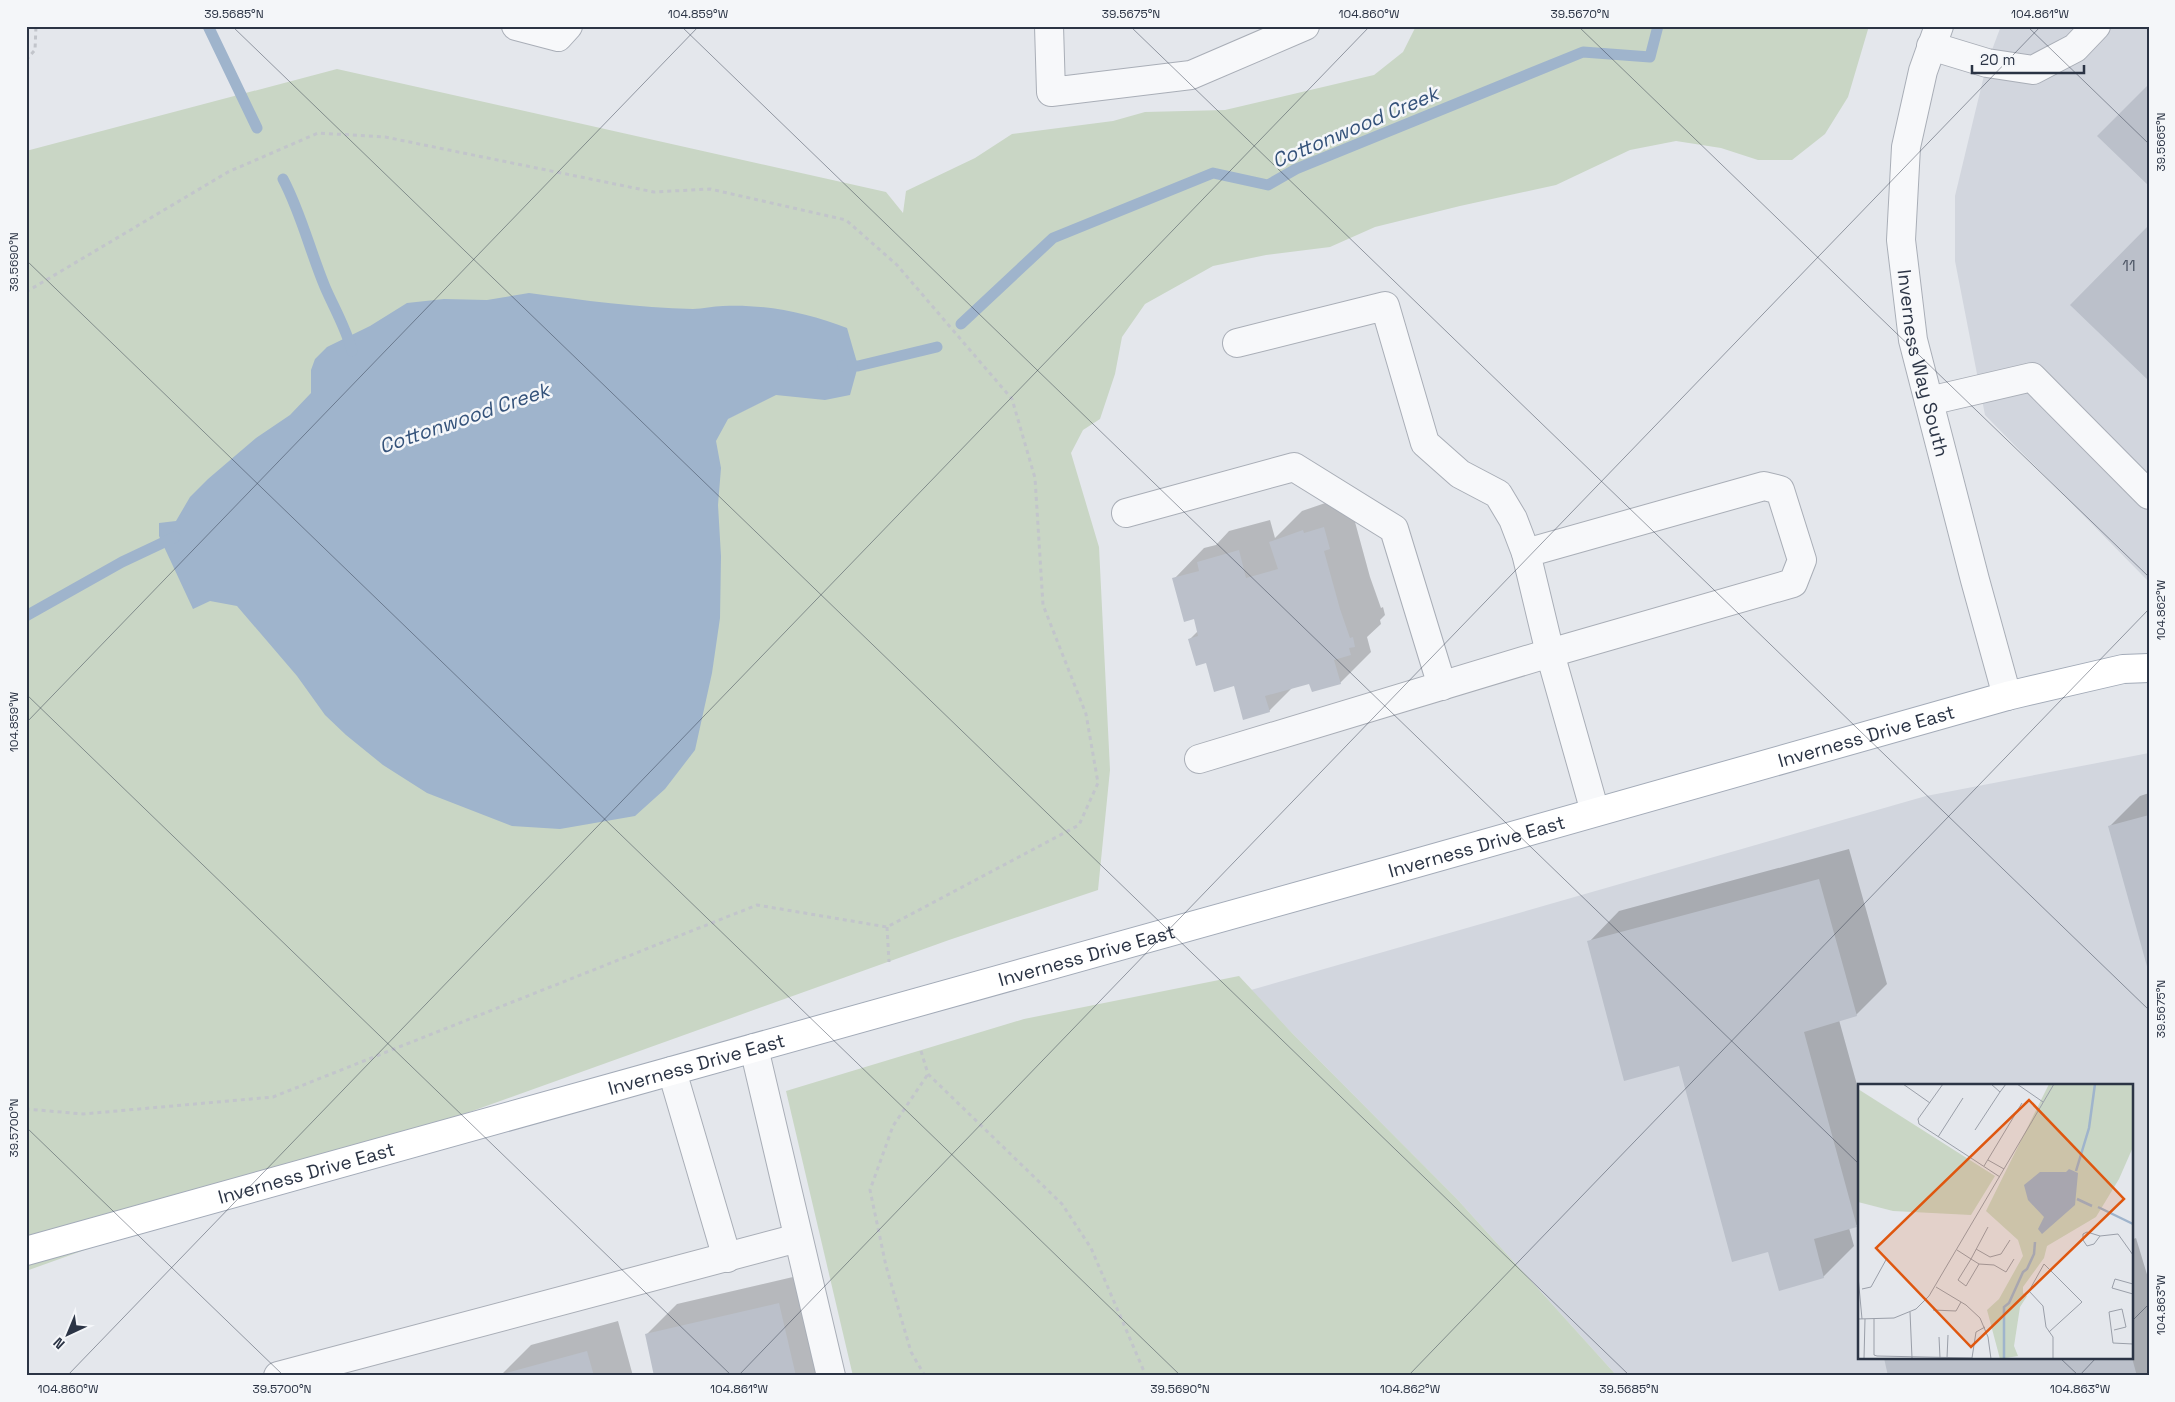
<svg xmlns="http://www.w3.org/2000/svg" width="2175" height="1402" font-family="'Space Grotesk',sans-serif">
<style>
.built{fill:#d2d6de;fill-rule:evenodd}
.green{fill:#c9d6c5}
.water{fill:#9fb4cc}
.shadow{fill:#0003}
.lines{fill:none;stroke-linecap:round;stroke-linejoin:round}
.stream{stroke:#9fb4cc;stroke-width:11}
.building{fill:#bbc0ca}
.minor-casing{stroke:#a9aeb7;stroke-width:30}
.major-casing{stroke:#a3abb8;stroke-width:30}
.path{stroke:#c2c5cb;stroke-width:3;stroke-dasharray:4 4;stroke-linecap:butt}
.minor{stroke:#f7f8fa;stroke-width:28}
.major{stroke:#fff;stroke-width:28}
.ticks{fill:none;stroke:#2b3445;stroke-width:1;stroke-opacity:0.45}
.labels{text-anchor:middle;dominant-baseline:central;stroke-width:5;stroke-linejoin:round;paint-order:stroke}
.number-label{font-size:16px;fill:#4f5766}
.street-label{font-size:19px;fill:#2b3445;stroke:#f4f6f9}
.water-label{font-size:20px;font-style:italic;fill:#34527a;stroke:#f4f6f9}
.inset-river{fill:none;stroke:#9fb4cc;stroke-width:2.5}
.inset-road{fill:none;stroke:#9a9fa9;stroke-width:1}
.view{fill:#df570f;fill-opacity:0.15;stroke:#df570f;stroke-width:2.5}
.inset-edge{fill:none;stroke:#2b3445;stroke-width:2.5}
.neatline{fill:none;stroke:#2b3445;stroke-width:2}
.ticks-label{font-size:12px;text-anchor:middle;fill:#2b3445}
</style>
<rect width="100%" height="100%" fill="#e4e7ec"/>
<path class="built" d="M2001,26h148v556l-164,-167 -30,-154v-65l32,-133z
M2149,753v623h-532l-160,-177 -165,-166 -41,-43 675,-194zM1859,1086h272v272h-272z"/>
<path class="green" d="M1416,26h453l-21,71 -23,37 -33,26h-34l-37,-12 -45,-7 -46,9 -74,35 -96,21 -85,21 -45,20 -64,8 -53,11 -68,38 -23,33 -7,37 -15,45 -17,11 -12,23 28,94 11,223 -12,120 -149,50 -923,331v-1120l311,-82 549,123 17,21 3,-22 69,-33 37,-24 101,-13 32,-9 80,-2 149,-35 29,-23z
M1239,976l53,57 165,166 160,177h-764l-67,-285 238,-72z"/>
<path class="water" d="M529,293c54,7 109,15 164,16 10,0 20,-3 30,-3 43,-2 85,7 124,22l11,38 -8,29 -25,5 -49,-5 -48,24 -12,22 5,27 -3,37 3,51 -1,62 -8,55 -17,77 -30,39 -30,27 -75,13 -48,-3 -85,-33 -44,-28 -37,-30 -21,-20 -28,-39 -60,-70 -27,-5 -17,8 -34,-73v-13l17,-2 14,-24 18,-18 48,-41 34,-23 21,-22v-23l4,-11 12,-12 43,-21 37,-23 37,-4 43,1z"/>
<path class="shadow" d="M1334,500l26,17 -5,5 15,55 11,31 2,-1 2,8 -5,5 1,4 -14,13 4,15 -31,31 -30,-1 -17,5 -24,24 -62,-50 -17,-22 8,-8 -3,-13 -21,-39 30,-31 12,-3 13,-14 41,-11 5,18 27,-27z
M2149,793v174l-40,-140 31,-31z
M1849,849l38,135 -31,31 -17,5 20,72v132l-10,4 5,18 -31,31 -54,-27 -89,-186 -91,-122 30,-31z
M2136,1238l13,43v95h-259l241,-18v-118z
M810,1273l24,103h-178l-10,-41 31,-31z
M618,1321l15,55h-133l31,-31z"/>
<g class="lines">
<path class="stream" d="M208,26l49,102
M283,179c18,34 27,72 42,108 9,21 21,41 27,64
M961,324l92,-86 160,-65 55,12 28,-16 287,-117 67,5 8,-31
M843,366h15l79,-19
M26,616l96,-54 53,-25"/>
</g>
<path class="building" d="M2149,84v102l-52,-50z
M2149,225v156l-79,-76z
M1324,527l6,22 -6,2 16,58 10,29 3,-1 2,10 -6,1 2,7 -17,5 7,24 -29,8 -3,-8 -44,12 5,16 -27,8 -9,-34 -20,6 -8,-29 -10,3 -8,-27 10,-3 -4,-17 -10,3 -12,-44 27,-7 -2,-9 42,-12 7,28 32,-9 -9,-27 34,-12 1,3z
M2149,815v155h-1l-40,-144z
M1819,879l38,137 -53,16 53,195 -43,12 10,39 -45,13 -11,-39 -36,10 -53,-196 -55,15 -37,-140z
M779,1303l17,73h-142l-9,-42z
M587,1351l7,25h-95v-1z
M1884,1358h248l5,18h-249z"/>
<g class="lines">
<defs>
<g id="minor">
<path d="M516,26l42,11 10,-11"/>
<path d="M1049,26l2,66 140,-17 114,-49"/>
<path id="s1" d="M1939,26l-16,45 -17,76 -5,93 12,100 62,240 32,116"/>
<path d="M1931,46l56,17 46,7 42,-22 21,-22"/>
<path d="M1237,343l148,-37 40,137 35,31 38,20 15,25 13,34"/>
<path d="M1929,401l103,-24 117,118"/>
<path d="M1764,486l16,4 22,70 -9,23 -243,70 -24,-100z"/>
<path d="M1126,513l168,-46 100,62 48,157"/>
<path d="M1199,759l351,-106 45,159"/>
<path d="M754,1048l77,328"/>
<path d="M672,1071l55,187"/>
<path d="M278,1376l520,-138"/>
</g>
<g id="major">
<path id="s2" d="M26,1251l1366,-381 615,-174 116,-27 26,-1"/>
</g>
</defs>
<use href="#minor" class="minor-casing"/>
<use href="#major" class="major-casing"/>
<path class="path" d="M26,60l9,-10 1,-24
M26,292l202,-120 90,-39 67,4 269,55 56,-3 136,31 51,45 115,134 23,79 8,127 43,109 12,69 -19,42 -192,102 -130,-22 -484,192 -190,17 -57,-5
M887,927l2,35
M921,1051l7,23 134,130 29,44 55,128
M925,1376l-14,-24 -25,-86 -16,-76 23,-64 35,-52"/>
<use href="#minor" class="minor"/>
<use href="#major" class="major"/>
</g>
<path class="ticks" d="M232,26l1398,1350M681,26l1178,1138M1130,26l1019,984M1578,26l571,551M2027,26l122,118M26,29l3,-3M26,260l1155,1116M26,694l706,682M26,723l673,-697M26,1127l258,249M2131,1322l18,-18M2060,1358l19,18M67,1376l1303,-1350M738,1376l1303,-1350M1408,1376l741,-767M2079,1376l17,-18"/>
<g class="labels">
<g class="number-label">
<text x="2129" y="265">11</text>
</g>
<g class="street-label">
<text stroke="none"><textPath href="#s1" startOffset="344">Inverness Way South</textPath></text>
<text stroke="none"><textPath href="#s2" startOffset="1911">Inverness Drive East</textPath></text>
<text stroke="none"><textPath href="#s2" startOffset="1506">Inverness Drive East</textPath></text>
<text stroke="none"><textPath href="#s2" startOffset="1101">Inverness Drive East</textPath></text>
<text stroke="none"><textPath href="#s2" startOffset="696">Inverness Drive East</textPath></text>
<text stroke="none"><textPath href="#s2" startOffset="291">Inverness Drive East</textPath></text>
</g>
<g class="water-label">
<text transform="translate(1355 127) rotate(-23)">Cottonwood Creek</text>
<text transform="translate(464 418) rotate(-19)">Cottonwood Creek</text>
</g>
</g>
<g transform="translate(1858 1084)">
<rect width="275" height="275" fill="#e4e7ec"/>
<path d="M191,0h84v63l-14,32 -23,38 -49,29 -3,12 -21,29v6l4,3 -7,11 -6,39 4,10 -18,3 -13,-49 12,-11 24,-43 -5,-16 -32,-29zM0,5l137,87 -24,39 -78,-4 -35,-9z" fill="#c9d6c5"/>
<path d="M211,85l9,4 -3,32 -33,29 -4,-5 6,-12 -16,-17 -4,-15 16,-13h26z" fill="#9fb4cc"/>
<path class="inset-river" d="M218,87l13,-43 6,-44M219,115l15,7M240,123l35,17M146,275v-52l5,-4 14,-31 4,-3 7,-15 1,-12"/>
<path class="inset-road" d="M45,0l27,19M85,0l-25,35 1,5 81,53M133,0l9,8 6,-8M159,0l26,18M117,46l25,-38M80,53l25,-39M130,76l16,9M126,82l38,-63M242,152l-6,8 -7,2 -4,-6v-6l4,-2 13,4 18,-2 15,21M118,165l14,8 11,-3 9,-14M99,166l14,9 17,-32M113,175l8,5 -13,22 -8,-6zM121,180l15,1 12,7 8,-13M0,192l4,43M275,200l-18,-5 -3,9 21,6M78,203l30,18 14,13 8,19 3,22M4,205l9,-2 16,-29M75,226l23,1 5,-9M52,228l2,46M0,235l36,-1 22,-9 13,-13 125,-212M16,235v36l3,1 95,2 4,-26 9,-5M256,246l12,-3 -4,-18 -13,3 4,31 20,1M191,248l33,-30 -38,-38 -15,27 14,15 3,21 7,10v22M81,253l1,21M89,274l1,-23M6,275l1,-40"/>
<path class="view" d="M171,16l95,99 -153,148 -95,-99z"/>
<rect width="275" height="275" class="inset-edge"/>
</g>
<rect width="2175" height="1402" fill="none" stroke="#f4f6f9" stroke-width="55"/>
<g transform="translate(68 1334) rotate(224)" stroke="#f4f6f9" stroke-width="4" paint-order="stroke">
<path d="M0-4L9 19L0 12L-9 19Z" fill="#2b3445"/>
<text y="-8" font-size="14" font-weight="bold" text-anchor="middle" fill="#2b3445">N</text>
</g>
<path d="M1972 65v8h112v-8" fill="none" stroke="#2b3445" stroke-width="2.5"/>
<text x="1980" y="65" font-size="15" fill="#2b3445" stroke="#f4f6f9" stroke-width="4" paint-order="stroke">20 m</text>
<rect x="28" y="28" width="2120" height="1346" class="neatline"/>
<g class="ticks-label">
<text x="234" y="18">39.5685°N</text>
<text x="698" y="18">104.859°W</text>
<text x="1131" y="18">39.5675°N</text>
<text x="1369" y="18">104.860°W</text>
<text x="1580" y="18">39.5670°N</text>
<text x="2040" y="18">104.861°W</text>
<text transform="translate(2161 142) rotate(-90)" y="4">39.5665°N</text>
<text transform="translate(14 262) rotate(-90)" y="4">39.5690°N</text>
<text transform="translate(2161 610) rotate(-90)" y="4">104.862°W</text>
<text transform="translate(14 722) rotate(-90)" y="4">104.859°W</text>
<text transform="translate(2161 1009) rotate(-90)" y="4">39.5675°N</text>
<text transform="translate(14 1128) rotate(-90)" y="4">39.5700°N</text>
<text transform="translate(2161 1305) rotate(-90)" y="4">104.863°W</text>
<text x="68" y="1393">104.860°W</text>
<text x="282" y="1393">39.5700°N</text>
<text x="739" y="1393">104.861°W</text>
<text x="1180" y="1393">39.5690°N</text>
<text x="1410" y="1393">104.862°W</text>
<text x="1629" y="1393">39.5685°N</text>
<text x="2080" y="1393">104.863°W</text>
</g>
</svg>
